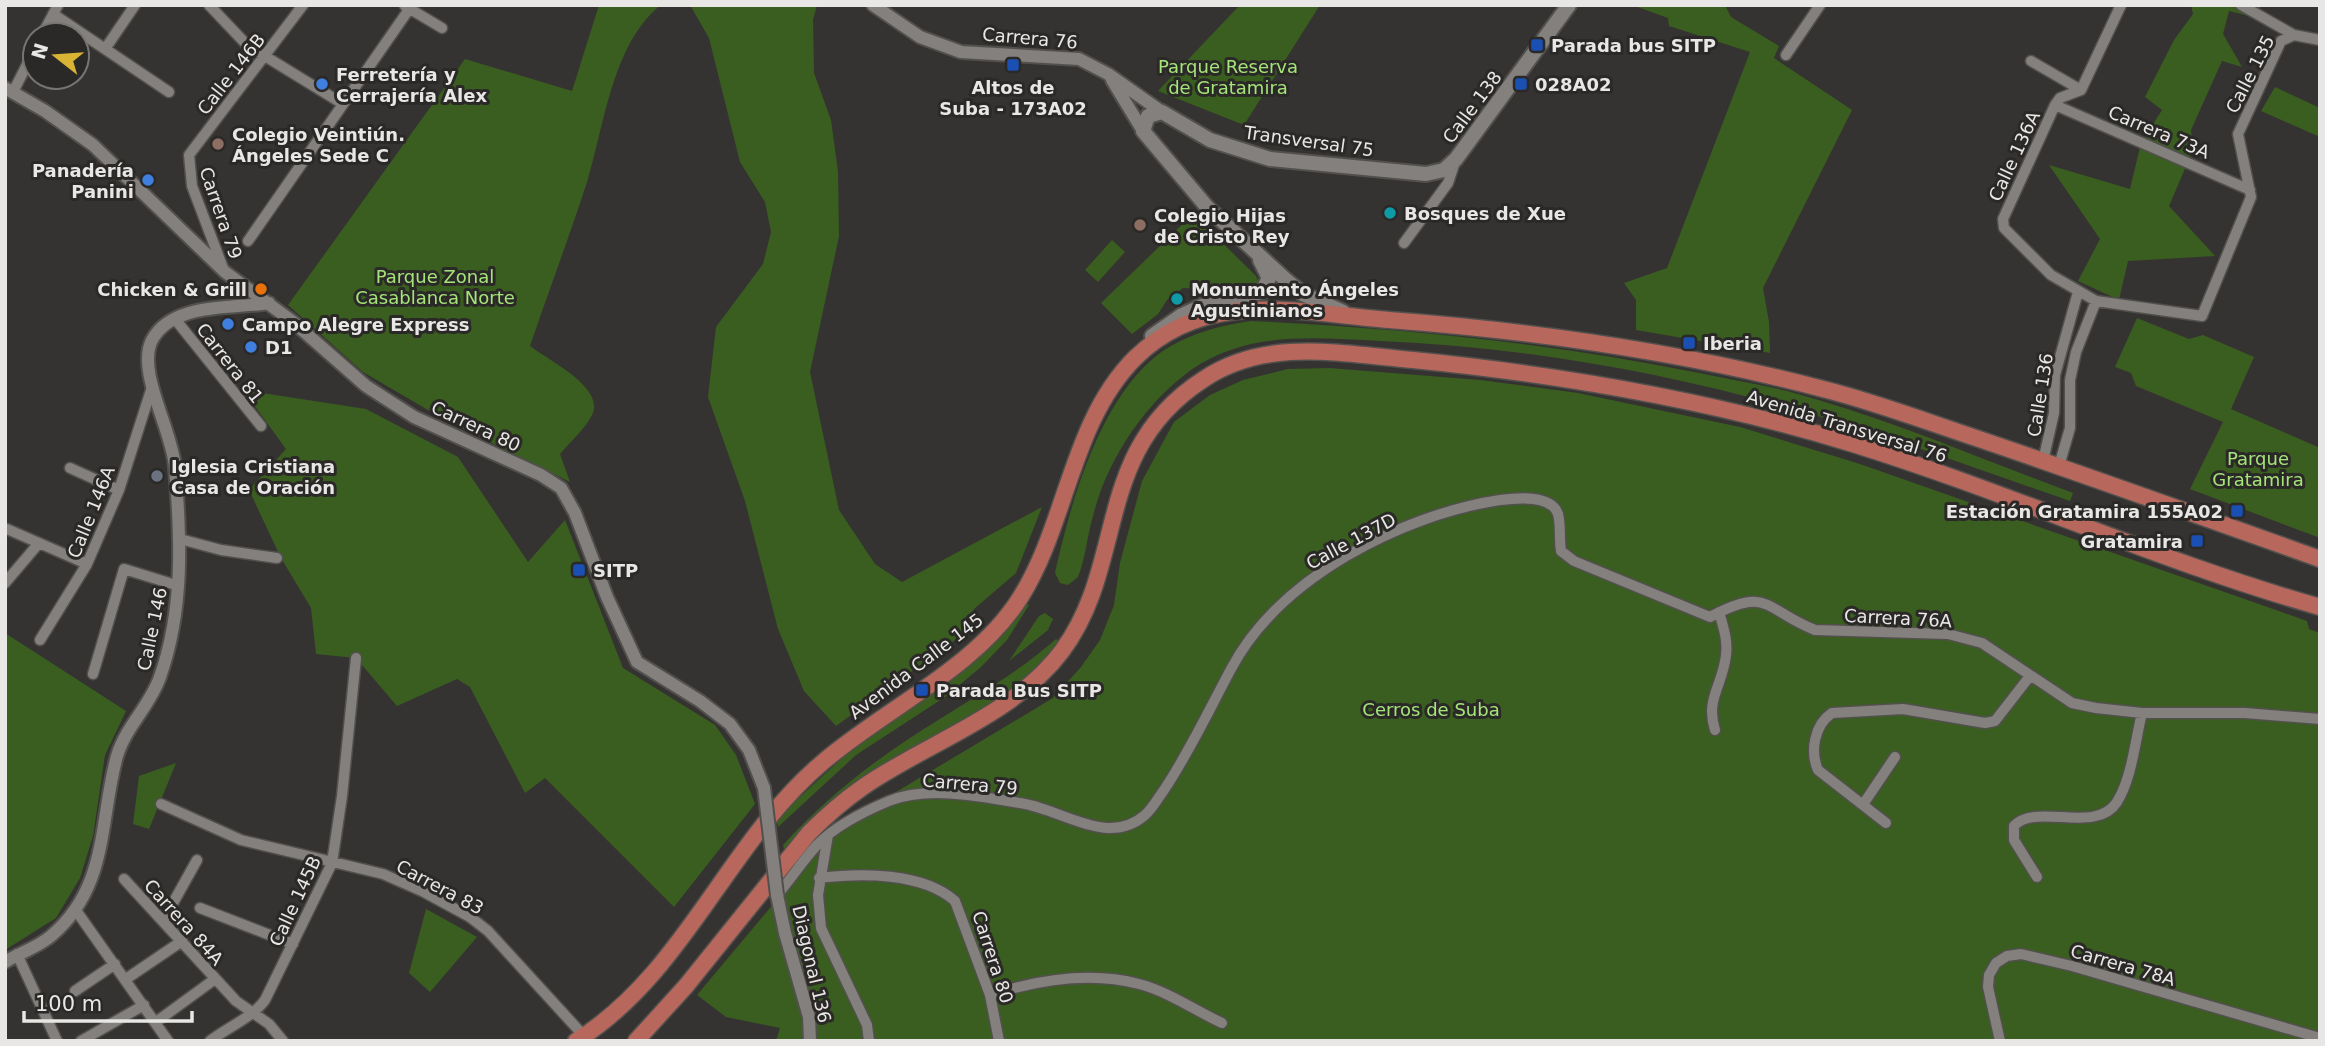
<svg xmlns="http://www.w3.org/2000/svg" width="2325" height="1046" font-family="'DejaVu Sans',sans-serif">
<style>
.green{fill:#3a5e1f}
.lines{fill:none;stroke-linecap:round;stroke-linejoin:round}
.minor-casing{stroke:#52504d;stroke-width:13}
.tertiary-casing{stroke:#52504d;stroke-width:16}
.secondary-casing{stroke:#52504d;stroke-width:18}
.primary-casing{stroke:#52504d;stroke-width:19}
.minor{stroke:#83807d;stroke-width:10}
.tertiary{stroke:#83807d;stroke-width:12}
.secondary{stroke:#83807d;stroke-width:14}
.primary{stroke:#b8675c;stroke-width:16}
.tertiary-bridge-casing{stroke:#52504d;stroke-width:16;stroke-linecap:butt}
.tertiary-bridge{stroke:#83807d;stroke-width:12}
.transit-dot{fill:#1a4fb4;stroke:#2b2927;stroke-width:2.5}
.shop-dot{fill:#3f7fe0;stroke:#2b2927;stroke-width:2.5}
.education-dot{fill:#8d6e63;stroke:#2b2927;stroke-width:2.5}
.culture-dot{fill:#0f9aa8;stroke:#2b2927;stroke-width:2.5}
.food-dot{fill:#e8710a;stroke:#2b2927;stroke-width:2.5}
.worship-dot{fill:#6b7280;stroke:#2b2927;stroke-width:2.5}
.labels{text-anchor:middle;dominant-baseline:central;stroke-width:6;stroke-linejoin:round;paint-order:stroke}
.street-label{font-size:18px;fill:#e8e7e5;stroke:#2b2927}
.poi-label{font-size:18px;font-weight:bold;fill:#e8e7e5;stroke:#2b2927;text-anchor:start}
.park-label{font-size:18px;fill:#a4e479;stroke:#2b2927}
</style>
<rect width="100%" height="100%" fill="#353331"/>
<path class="green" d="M599,5h62c-48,37 -57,121 -73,174 -18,56 -39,111 -58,167 18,14 76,42 62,69 -7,14 -22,27 -32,39l10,28 -130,-65 -77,-45 -75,-67 177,-246 107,32z
M690,5h127l-4,15 1,53 17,47 7,52 1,64 -29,136 29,138 36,54 27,18 140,-75 -26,66 -42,36 -5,21 -133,96 -32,-35 -26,-62 -33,-128 -37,-104 8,-70 47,-63 8,-32 -6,-30 -25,-40 -31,-124z
M1240,5h80l-76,120 -86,-34z
M1632,5h93l6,12 48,29 -5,12 78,52 -89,178 6,34 1,31 -134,-23v-30l-12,-17 43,-15 83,-216 -81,-26 -1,-8z
M2191,5h69l1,14 -32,-8 -6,23 19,33 -20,-6 -31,69 2,20 -24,56 46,50 -87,5 -9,39 -41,-19 22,-42 -51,-74 81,24 11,-46 21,-33 -17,-13 29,-57 19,-26z
M2275,87l45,21v29l-59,-26z
M1193,214l63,62 3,7 -37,7 -39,-2 -16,12 -9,14 -26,20 -31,-31z
M1112,240l13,12 -27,30 -13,-12z
M2137,318l52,21 14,-4 51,22 -23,52 89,39v90l-130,-49 33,-67 -87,-36 -5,-13 -16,-6z
M1251,321c150,7 300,22 448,52 29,6 59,11 88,18 98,26 191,67 286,102l-3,8c-88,-30 -174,-63 -263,-88 -138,-40 -282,-66 -426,-72 -66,-3 -133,-11 -190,29 -47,34 -84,90 -98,146 -6,20 -7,41 -15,61l-10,8 -8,-2 -5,-10c16,-72 47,-185 114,-226 26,-15 53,-22 82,-26z
M1329,368l151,12 98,13 162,34 120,37 447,157 2,8 11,4v408h-1544l4,-13 -54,-11 -29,-22 124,-148 50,-40 182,-109 28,-31 19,-27 14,-35 6,-42 22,-82 32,-59 36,-27 33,-15 45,-11z
M243,390l123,19 92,48 70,105 37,-42 58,148 92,57 21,30 19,49 -81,103 -129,-129 -20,15 -55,-106 -13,-8 -60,27 -41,-48 -40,-4 -5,-46 -30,-50 -32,-68 37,-41z
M1024,603l5,2 -22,35 -26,27 -36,30 -89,58 -78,72 -1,-9 73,-67 123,-91 28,-24z
M1045,613l8,6 -5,11 -39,31 30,-45z
M5,633l121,78 -21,44 -12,81 -13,42 -24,40 -51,32z
M1056,639l5,4 -51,50 -203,132 -23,24 -1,-4c38,-42 80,-76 127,-107 49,-33 101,-59 146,-99z
M176,763l-27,66 -16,-5 6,-48z
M426,909l51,28 -47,55 -21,-19z"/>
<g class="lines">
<defs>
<path id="minor" d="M209,5l38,40 96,59
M2121,5l-40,85 -21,8 -5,7 -52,114 1,9 47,47 45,26 106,15 49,-119 -13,-63 43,-93 13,-6 26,5
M2241,5l53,30
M405,6l37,22
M53,14l116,78
M42,35l16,-30
M105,49l30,-44
M1786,55l34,-50
M2031,61l50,29
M13,92l22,-43
M2055,105l195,85
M248,241l164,-236
M1404,243l44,-60 8,-24
M223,268l-31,-82 -3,-31 114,-150
M175,319l86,107
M2043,461l11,-48 1,-38 23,-83
M2059,466l11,-38v-48l6,-28 20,-51
M70,468l49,22
M7,529l80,35
M180,539l41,11 56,8
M5,583l34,-40
M40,640l47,-76 32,-74 33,-103
M93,674l31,-105 55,17
M1715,730c-10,-31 8,-45 11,-75 2,-15 -3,-29 -7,-43
M1864,803l31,-46
M161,804l80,36 142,34 41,18 46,25 18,14 96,105
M1886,823l-68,-53c-8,-18 -4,-45 14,-57l71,-4 82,14 10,-2 35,-45
M828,835l-10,60 3,33 46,97 2,16
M2037,877l-23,-37v-14c22,-24 82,9 103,-24 15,-24 18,-61 25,-89
M819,878c42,-5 103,-6 136,23l35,94 9,46
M124,879l112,122 33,23 14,17
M777,895c14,-16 26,-35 40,-50 18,-19 48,-34 72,-44 40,-16 95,-4 136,3 39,7 84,43 120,11 8,-7 13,-17 19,-25 26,-39 45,-80 67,-121 48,-91 170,-154 269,-169 16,-2 51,-6 58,14 3,11 1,26 3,37l13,10 136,56c59,-32 54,-7 105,13l133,4 34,9 90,60 24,5 46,5h103l75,6
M200,908l93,36
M75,909l93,132
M163,921l34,-61
M17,954l40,87
M126,979l56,-38
M75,991l40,-27
M990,995c47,-15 100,-24 149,-11 28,7 57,27 83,39
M156,1022l59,-43
M81,1041l63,-36
M210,1041c17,-13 44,-25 55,-41l67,-137 10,-67 14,-138
M2000,1041l-12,-54 1,-12 7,-12 11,-7 14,-2 51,12 248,72"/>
<path id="tertiary" d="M873,5l47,32 41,15 118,7 29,15 54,38
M1112,80l31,51
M5,88l40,23 48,34 132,127 67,49 74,65 48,31 127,58 20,13 14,25 32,84 30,65 63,39 30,23 19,26 15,38
M777,895l8,38 24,84 1,24
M5,962c15,-9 33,-15 46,-26 58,-49 48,-115 66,-180 9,-30 33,-50 43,-79 24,-68 21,-138 15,-210 -3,-38 -39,-96 -23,-127 20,-38 81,-31 117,-37"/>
<path id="secondary" d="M1343,312l-40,-18 -17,-14 -79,-73 -64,-76 5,-15 14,-4 48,28 60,19 156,15 18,-4 12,-11 113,-154
M1152,336l30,-21 22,-10 58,-13 7,-14 -9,-18"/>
<path id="primary" d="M576,1041c109,-68 151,-198 247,-279 62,-53 154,-95 197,-164 47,-74 51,-176 115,-240 72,-71 165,-45 254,-38 145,11 293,32 434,69 52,13 102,32 153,49 115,39 229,80 344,121
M636,1041l50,-55 123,-153c17,-17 34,-32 54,-46 65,-45 150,-71 199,-136 66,-89 30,-200 142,-272 63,-42 139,-25 209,-19 150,15 297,40 440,84 158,49 308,118 467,163"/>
</defs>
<use href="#minor" class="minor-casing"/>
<use href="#tertiary" class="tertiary-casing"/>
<use href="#secondary" class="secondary-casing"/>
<use href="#primary" class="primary-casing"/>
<use href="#minor" class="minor"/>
<use href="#tertiary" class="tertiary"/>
<use href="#secondary" class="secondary"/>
<use href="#primary" class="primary"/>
<defs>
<path id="tertiary-bridge" d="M764,788l13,107"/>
</defs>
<use href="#tertiary-bridge" class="tertiary-bridge-casing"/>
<use href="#tertiary-bridge" class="tertiary-bridge"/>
</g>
<g class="transit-dot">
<rect x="1530" y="38" width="14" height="14" rx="3.5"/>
<rect x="1006" y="58" width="14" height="14" rx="3.5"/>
<rect x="1514" y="77" width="14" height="14" rx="3.5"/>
<rect x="1682" y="336" width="14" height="14" rx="3.5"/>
<rect x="2230" y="504" width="14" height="14" rx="3.5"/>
<rect x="2190" y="534" width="14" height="14" rx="3.5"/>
<rect x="572" y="563" width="14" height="14" rx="3.5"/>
<rect x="915" y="683" width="14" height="14" rx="3.5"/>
</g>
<g class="shop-dot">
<circle cx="322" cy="84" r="7"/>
<circle cx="148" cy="180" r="7"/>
<circle cx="228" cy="324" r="7"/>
<circle cx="251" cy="347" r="7"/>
</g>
<g class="education-dot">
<circle cx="218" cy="144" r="7"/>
<circle cx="1140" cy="225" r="7"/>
</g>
<g class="culture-dot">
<circle cx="1390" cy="213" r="7"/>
<circle cx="1177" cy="299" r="7"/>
</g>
<circle class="food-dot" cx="261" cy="289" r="7"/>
<circle class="worship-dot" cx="157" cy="476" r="7"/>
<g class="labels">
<g class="street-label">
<text transform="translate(1030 38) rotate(5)">Carrera 76</text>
<text transform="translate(231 74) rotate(-52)">Calle 146B</text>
<text transform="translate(2250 74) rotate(-63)">Calle 135</text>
<text transform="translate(1472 107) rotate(-53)">Calle 138</text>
<text transform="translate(2159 132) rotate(23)">Carrera 73A</text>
<text transform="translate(1309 141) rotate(8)">Transversal 75</text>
<text transform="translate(2014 156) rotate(-65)">Calle 136A</text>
<text transform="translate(221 213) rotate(71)">Carrera 79</text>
<text transform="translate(230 363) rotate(52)">Carrera 81</text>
<text transform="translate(2040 395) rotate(-81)">Calle 136</text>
<text transform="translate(476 426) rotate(25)">Carrera 80</text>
<text transform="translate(1847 426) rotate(17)">Avenida Transversal 76</text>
<text transform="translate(91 512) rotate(-68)">Calle 146A</text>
<text transform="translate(1351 541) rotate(-28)">Calle 137D</text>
<text transform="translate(1898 618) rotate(3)">Carrera 76A</text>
<text transform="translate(152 629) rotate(-78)">Calle 146</text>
<text transform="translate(916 666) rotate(-37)">Avenida Calle 145</text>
<text transform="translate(970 784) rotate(5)">Carrera 79</text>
<text transform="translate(440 887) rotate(28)">Carrera 83</text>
<text transform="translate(295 901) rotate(-65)">Calle 145B</text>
<text transform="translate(184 922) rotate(48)">Carrera 84A</text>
<text transform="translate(993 957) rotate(72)">Carrera 80</text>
<text transform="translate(812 964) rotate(77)">Diagonal 136</text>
<text transform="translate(2123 965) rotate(16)">Carrera 78A</text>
</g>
<g class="poi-label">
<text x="1551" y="45">Parada bus SITP</text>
<text x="336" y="74">Ferretería y<tspan x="336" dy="21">Cerrajería Alex</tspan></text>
<text x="1535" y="84">028A02</text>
<text x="1013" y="87" text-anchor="middle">Altos de<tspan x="1013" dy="21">Suba - 173A02</tspan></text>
<text x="232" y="134">Colegio Veintiún.<tspan x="232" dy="21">Ángeles Sede C</tspan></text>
<text x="134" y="170" text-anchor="end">Panadería<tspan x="134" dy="21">Panini</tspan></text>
<text x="1404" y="213">Bosques de Xue</text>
<text x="1154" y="215">Colegio Hijas<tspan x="1154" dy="21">de Cristo Rey</tspan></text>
<text x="247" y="289" text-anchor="end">Chicken &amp; Grill</text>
<text x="1191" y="289">Monumento Ángeles<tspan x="1191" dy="21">Agustinianos</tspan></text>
<text x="242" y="324">Campo Alegre Express</text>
<text x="1703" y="343">Iberia</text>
<text x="265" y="347">D1</text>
<text x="171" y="466">Iglesia Cristiana<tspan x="171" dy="21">Casa de Oración</tspan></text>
<text x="2223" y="511" text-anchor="end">Estación Gratamira 155A02</text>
<text x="2183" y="541" text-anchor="end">Gratamira</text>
<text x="593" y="570">SITP</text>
<text x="936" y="690">Parada Bus SITP</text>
</g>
<g class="park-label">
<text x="1228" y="66">Parque Reserva<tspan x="1228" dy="21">de Gratamira</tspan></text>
<text x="435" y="276">Parque Zonal<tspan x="435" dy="21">Casablanca Norte</tspan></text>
<text x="2258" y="458">Parque<tspan x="2258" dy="21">Gratamira</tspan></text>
<text x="1431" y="709">Cerros de Suba</text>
</g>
</g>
<rect width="2325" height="1046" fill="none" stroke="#e8e7e5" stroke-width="14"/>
<g transform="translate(56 56) rotate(287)"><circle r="33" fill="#2b2927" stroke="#777573" stroke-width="2"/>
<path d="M0-5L12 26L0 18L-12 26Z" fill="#d9b334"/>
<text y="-10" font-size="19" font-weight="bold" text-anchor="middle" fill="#e8e7e5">N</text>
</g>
<path d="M24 1011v10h168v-10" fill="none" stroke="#e8e7e5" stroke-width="3.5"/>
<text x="35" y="1011" font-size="21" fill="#e8e7e5" stroke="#2b2927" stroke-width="5" paint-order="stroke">100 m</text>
</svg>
